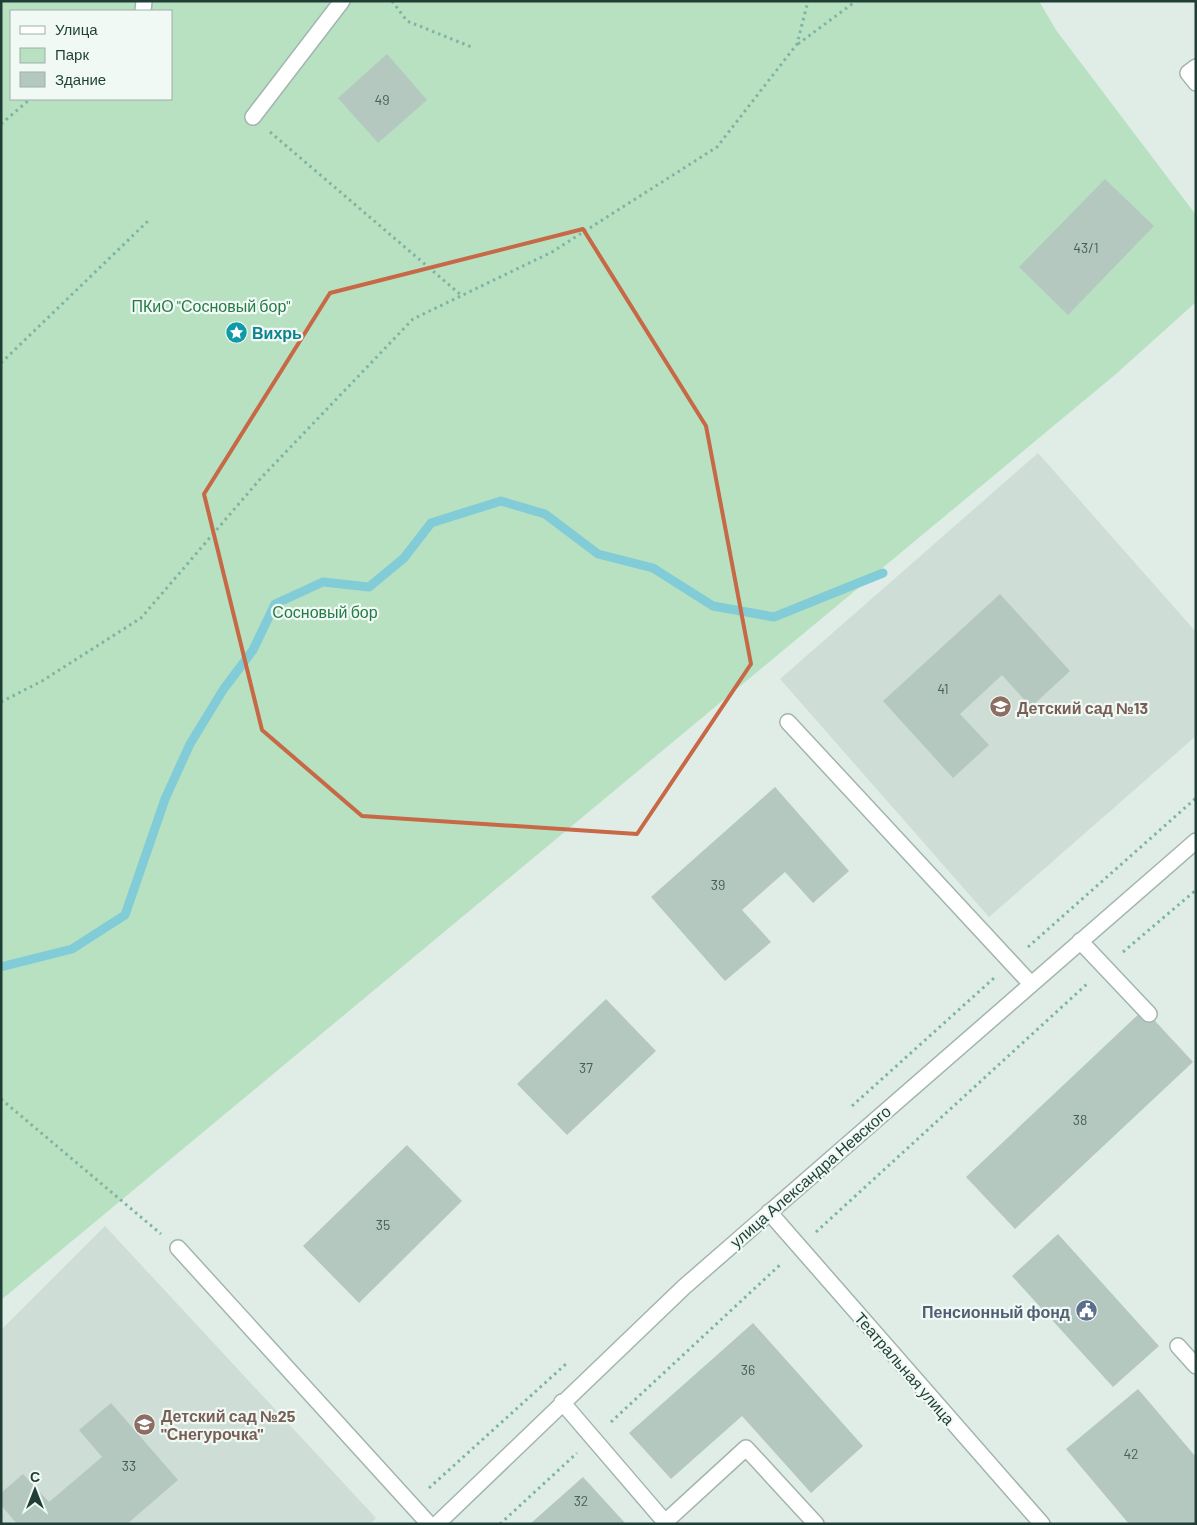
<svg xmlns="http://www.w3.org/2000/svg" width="1197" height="1525" font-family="Barlow,sans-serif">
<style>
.built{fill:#ceddd6}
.green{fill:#b7e1c1;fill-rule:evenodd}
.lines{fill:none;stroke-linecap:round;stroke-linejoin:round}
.stream{stroke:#82ccd8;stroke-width:9}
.building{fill:#b5c8c0}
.minor-casing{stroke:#a2b5ae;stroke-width:18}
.path{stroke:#7db4a2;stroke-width:3;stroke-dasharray:2.5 4;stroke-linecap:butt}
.minor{stroke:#fff;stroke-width:15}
.marked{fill:none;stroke:#c76846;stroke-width:4;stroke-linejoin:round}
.labels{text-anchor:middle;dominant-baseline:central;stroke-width:4.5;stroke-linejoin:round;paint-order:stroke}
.number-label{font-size:14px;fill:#446158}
.park-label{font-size:16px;fill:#247b45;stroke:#f1f9f5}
.culture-label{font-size:16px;font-weight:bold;fill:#0d838f;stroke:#f1f9f5;text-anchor:start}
.education-label{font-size:16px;font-weight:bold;fill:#785e54;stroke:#f1f9f5;text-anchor:start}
.street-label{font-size:16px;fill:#1f3f36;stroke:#f1f9f5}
.service-label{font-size:16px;font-weight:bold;fill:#4e5e75;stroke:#f1f9f5;text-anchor:end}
</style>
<rect width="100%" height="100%" fill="#e0ede7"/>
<path class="built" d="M1038,453l158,179v104l-207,181 -209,-238z
M105,1226l271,292 -6,6h-369v-194z"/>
<path class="green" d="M1,1h1038l17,29 140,185v87l-80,72 -1115,926zM11,11h160v88h-160z"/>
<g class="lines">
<path class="stream" d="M1,967l71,-18 53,-34 40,-116 25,-55 33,-54 30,-40 22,-46 48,-22 46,5 35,-29 27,-35 70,-22 44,13 53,40 55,14 60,38 61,11 109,-44"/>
</g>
<path class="building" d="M387,54l40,46 -49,43 -40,-45z
M1105,179l49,47 -86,89 -49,-48z
M1000,594l70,77 -39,36 -29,-32 -42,39 29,31 -36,33 -70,-77z
M775,787l74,84 -36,32 -28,-31 -43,38 29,32 -46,39 -74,-84z
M606,999l50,52 -89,84 -50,-51z
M1144,1009l49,53 -178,167 -49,-52z
M407,1145l55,56 -103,102 -56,-57z
M1058,1234l101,112 -46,41 -101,-111z
M753,1323l110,123 -52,47 -69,-77 -71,63 -42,-46z
M1138,1389l58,68v67h-67l-63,-75z
M111,1403l67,77 -51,44h-110l-16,-19v-12l22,-19 26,28 53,-45 -23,-27z
M583,1477l43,47h-96z"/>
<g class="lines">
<defs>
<path id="minor" d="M143,11l1,-10
M1196,67l-8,6 8,10
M253,117l89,-116
M788,722l243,262
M1080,941l69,73
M769,1212l273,312
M178,1248l251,276
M1178,1346l18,20
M562,1402l103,120
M437,1524l247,-237 512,-446
M663,1524l83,-76 70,76"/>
</defs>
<use href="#minor" class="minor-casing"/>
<path class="path" d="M392,1l15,20 67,27
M798,44l58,-43
M1,124l28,-24
M270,132l191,163
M1,363l148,-143
M1,702l41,-21 99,-63 120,-140 152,-159 139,-67 165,-105 80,-103 11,-43
M1028,947l168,-149
M1123,952l73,-62
M1,1099l160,135
M852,1106l142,-128
M816,1232l272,-249
M611,1422l171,-159
M429,1488l138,-125
M500,1524l77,-71"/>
<use href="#minor" class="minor"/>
</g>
<path class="marked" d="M583,229l123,197 45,238 -114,170 -275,-18 -100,-86 -58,-236 126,-201z"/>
<defs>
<symbol id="sight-disc" viewBox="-11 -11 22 22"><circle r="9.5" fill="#0f9aa8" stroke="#f1f9f5"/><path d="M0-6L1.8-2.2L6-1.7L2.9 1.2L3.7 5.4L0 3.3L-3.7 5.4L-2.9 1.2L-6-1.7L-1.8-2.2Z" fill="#fff"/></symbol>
<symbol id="school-disc" viewBox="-11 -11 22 22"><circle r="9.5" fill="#8d6e63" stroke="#f1f9f5"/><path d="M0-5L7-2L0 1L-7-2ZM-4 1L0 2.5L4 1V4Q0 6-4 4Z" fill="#fff"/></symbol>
<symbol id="civic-disc" viewBox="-11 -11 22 22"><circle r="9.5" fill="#5c6f8a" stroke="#f1f9f5"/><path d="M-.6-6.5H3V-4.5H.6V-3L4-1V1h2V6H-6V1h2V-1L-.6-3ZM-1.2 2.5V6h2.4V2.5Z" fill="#fff"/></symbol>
</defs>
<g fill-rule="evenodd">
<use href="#sight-disc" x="224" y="320" width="25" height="25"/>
<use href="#school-disc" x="988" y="694" width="25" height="25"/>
<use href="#civic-disc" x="1074" y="1298" width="25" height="25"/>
<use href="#school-disc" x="132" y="1412" width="25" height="25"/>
</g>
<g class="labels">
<g class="number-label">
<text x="382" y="99">49</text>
<text x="1086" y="247">43/1</text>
<text x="943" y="688">41</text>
<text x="718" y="884">39</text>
<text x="586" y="1067">37</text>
<text x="1080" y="1119">38</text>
<text x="383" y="1224">35</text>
<text x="748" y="1369">36</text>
<text x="1131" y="1453">42</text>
<text x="129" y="1465">33</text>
<text x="581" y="1500">32</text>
</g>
<g class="park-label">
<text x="211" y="305">ПКиО "Сосновый бор"</text>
<text x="325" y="611">Сосновый бор</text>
</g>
<g class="culture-label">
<text x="252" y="332">Вихрь</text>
</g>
<g class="education-label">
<text x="1017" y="707">Детский сад №13</text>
<text x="161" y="1415">Детский сад №25<tspan x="161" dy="18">"Снегурочка"</tspan></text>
</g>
<g class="street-label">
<text transform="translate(810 1176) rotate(-41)">улица Александра Невского</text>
<text transform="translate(905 1368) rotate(49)">Театральная улица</text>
</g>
<g class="service-label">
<text x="1070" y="1311">Пенсионный фонд</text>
</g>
</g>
<rect width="1197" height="1525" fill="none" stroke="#1f3f36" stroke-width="5"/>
<rect x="10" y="10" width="162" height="90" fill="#f1f9f5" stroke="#9dafa9"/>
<rect x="20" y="26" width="25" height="8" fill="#ffffff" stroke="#9dafa9"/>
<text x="55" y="35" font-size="15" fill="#1f3f36">Улица</text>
<rect x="20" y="48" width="25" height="15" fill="#b7e1c1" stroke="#9dafa9"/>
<text x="55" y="60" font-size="15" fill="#1f3f36">Парк</text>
<rect x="20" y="72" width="25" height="15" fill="#b5c8c0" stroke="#9dafa9"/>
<text x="55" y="85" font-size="15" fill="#1f3f36">Здание</text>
<g transform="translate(35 1490)" stroke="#f1f9f5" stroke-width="4" paint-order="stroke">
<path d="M0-4L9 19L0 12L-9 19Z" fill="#1f3f36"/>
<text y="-8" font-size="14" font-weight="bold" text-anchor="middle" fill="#1f3f36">С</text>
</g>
</svg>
